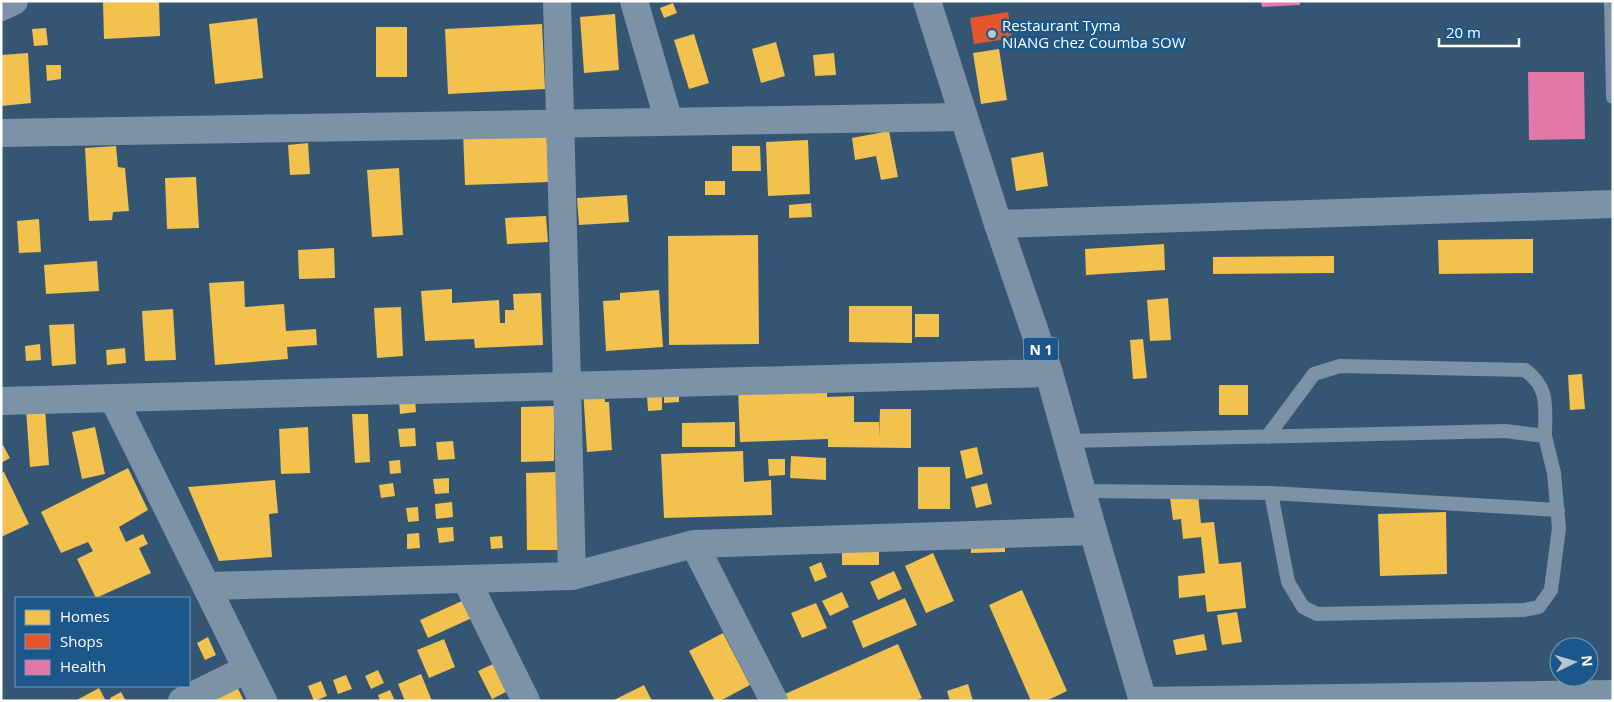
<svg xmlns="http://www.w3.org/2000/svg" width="1614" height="702" font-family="'Open Sans',sans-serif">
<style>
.homes{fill:#f2c14e}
.shops{fill:#e4572e}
.health{fill:#e377a8}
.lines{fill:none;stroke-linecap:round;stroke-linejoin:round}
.lane{stroke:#7c92a7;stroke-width:14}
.street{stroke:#7c92a7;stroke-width:28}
.highway{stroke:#7d92a6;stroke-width:28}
.poi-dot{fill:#b8c4ce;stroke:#1c578c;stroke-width:2}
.labels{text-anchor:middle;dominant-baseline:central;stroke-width:5;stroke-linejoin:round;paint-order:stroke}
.shield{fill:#1c578c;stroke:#bbcddc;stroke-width:1}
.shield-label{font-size:14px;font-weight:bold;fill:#fff}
.poi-label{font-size:15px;fill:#fff;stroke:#1c578c;text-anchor:start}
</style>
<rect width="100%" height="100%" fill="#355673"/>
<path class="homes" d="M103,1h56l1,35 -56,3z
M673,3l4,10 -13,5 -4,-10z
M615,14l4,56 -35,3 -4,-56z
M257,18l6,60 -48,6 -6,-60z
M542,24l3,65 -97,5 -3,-65z
M376,27h31v50h-31z
M46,28l2,17 -14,1 -2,-17z
M694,34l15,49 -20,6 -15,-49z
M776,42l9,34 -24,7 -9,-34z
M999,49l8,51 -26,4 -8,-51z
M28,53l3,50 -29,3 -1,-51z
M834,53l2,22 -21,1 -2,-21z
M46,65h15v14l-14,2z
M546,127l3,55 -84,3 -2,-54z
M889,131l9,46 -17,3 -5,-24 -21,4 -3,-22z
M808,140l2,54 -42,2 -2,-54z
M308,143l2,31 -20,1 -2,-30z
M116,146l2,21 7,1 4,43 -16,1 -1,8 -23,1 -4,-73z
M732,146h28l1,25h-29z
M1043,152l5,34 -32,5 -5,-33z
M399,168l4,67 -31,2 -5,-67z
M196,177l3,51 -32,1 -2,-51z
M705,181h20v14h-20z
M627,195l2,27 -50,3 -2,-27z
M811,203l1,14 -23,1v-13z
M546,216l2,26 -41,2 -2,-26z
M39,219l2,33 -22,1 -2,-32z
M758,235l1,109 -90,1 -1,-109z
M1533,239v34l-94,1 -1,-34z
M1164,244l1,26 -79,5 -1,-26z
M334,248l1,30 -36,1 -1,-29z
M1334,256v17l-121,1v-17z
M97,261l2,30 -53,3 -2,-29z
M244,281l1,26 39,-3 2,27 30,-2 1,16 -30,2 1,12 -73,6 -6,-82z
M452,289v14l47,-3 1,23h5v-13h9l-1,-16 28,-1 2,52 -68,3 -1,-9 -49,2 -4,-50z
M659,290l4,57 -57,4 -3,-50 17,-1v-7z
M1168,298l3,42 -21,1 -3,-41z
M849,306h63v37l-63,-1z
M401,307l2,49 -26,2 -3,-50z
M173,309l3,51 -31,1 -3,-50z
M915,314h24v23h-24z
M74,324l2,40 -24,2 -3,-41z
M1143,339l4,39 -14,1 -3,-39z
M40,344l1,16 -15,1 -1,-15z
M125,348l1,15 -19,2 -1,-15z
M1582,374l3,35 -15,1 -2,-35z
M827,385v12l27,-1v26h25v16l1,-29h31v39l-83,-1v-8l-88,3 -2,-55z
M1219,385h29v30h-29z
M664,388l15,1v13l-15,1z
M583,389h21l1,13h4l3,48 -25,2z
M662,394v16l-14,1 -1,-16z
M415,398l1,14 -16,2 -1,-15z
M554,406v55l-33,1v-55z
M45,408l4,57 -19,2 -4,-58z
M352,414h16l2,48 -15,1z
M735,422v25h-53v-24z
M95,427l10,47 -23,5 -10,-47z
M308,427l2,46 -29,1 -2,-45z
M415,428l1,18 -16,1 -2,-18z
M453,441l2,18 -17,1 -2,-18z
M3,445l7,13 -9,5v-16z
M977,447l6,27 -17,5 -6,-28z
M743,451l1,31 27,-2 1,35 -108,3 -3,-64z
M791,456l35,2v22l-36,-2z
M768,459h17v16l-16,1z
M400,460l1,13 -11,1 -1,-13z
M918,467h32v42h-32z
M128,468l20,42 -29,17 7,15 17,-8 5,10 -9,4 12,25 -55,25 -19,-39 16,-8 -5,-9 -27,11 -20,-41z
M4,472l25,52 -28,13v-64z
M557,472l1,78h-31l-1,-77z
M449,478v15l-14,1 -2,-15z
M275,480l3,33 -9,1 3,43 -53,4 -31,-74z
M393,483l2,13 -14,2 -2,-13z
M987,483l5,21 -16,4 -5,-21z
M1198,495l3,28 13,-1 5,42 22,-2 5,46 -39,4 -2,-17 -26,3 -1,-22 27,-3 -4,-36 -18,2 -2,-20 -8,1 -3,-22z
M452,502l1,15 -17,2 -1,-15z
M418,507l1,14 -11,1 -2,-14z
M1446,512l1,62 -67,2 -2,-62z
M453,527l1,14 -15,2 -2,-15z
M419,533l1,15 -13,1v-15z
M502,536l1,12 -12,1 -1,-12z
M971,538h34v14l-34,1z
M842,540h37v25h-37z
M933,553l21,48 -28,12 -21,-47z
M821,562l6,15 -12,5 -6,-15z
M894,571l8,18 -24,11 -8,-18z
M1022,590l45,101 -21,10h-15l-42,-96z
M842,592l7,15 -19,9 -8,-15z
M905,598l12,27 -54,23 -11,-27z
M464,600l8,18 -44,20 -8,-18z
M816,603l11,25 -25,10 -11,-25z
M1237,612l5,30 -20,3 -5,-30z
M723,633l27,52 -30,16h-5l-26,-50z
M1204,634l3,16 -31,5 -3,-15z
M208,637l8,18 -11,5 -8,-17z
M444,639l11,28 -26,11 -12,-28z
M898,644l24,54 -7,3h-127l-3,-7z
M493,664l13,28 -14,7 -14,-28z
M378,670l6,13 -13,6 -6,-13z
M421,674l11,27h-27l-7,-17z
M346,675l6,14 -14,5 -5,-14z
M233,678l11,23h-58z
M321,681l6,15 -13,5 -6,-15z
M968,684l5,17h-23l-3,-10z
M644,685l8,16h-40z
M99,688l7,13h-31z
M390,690l5,11h-15l-2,-6z
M121,692l5,9h-15l-1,-3z"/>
<path class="shops" d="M1008,12l4,26 -38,6 -4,-26z"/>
<path class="health" d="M1261,1h39v4l-38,2z
M1528,72h56l1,67 -56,1z"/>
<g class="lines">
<path class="lane" d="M1611,1l2,96
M1267,437l47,-63 26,-8 185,4c25,18 20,38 20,66
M1068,441l437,-10 40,5 9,37 5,55 -8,62 -12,17 -15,3 -207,4 -14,-7 -15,-25 -17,-89
M1081,491l190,2 287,17"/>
<path class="street" d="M557,1l15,575
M634,1l35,121
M1,7l13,-6
M1,133l963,-16
M998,224l615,-20
M113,398l150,303
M1,401l1048,-28
M694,544l80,157
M466,579l60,122
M206,586l366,-10 122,-32 399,-13
M182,701l65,-32
M1143,701l470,-7"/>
<path class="highway" d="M927,1l71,223 51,149 44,158 50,170"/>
</g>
<circle class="poi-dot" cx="992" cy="34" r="5"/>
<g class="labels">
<rect class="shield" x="1023.5" y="337.5" width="35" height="23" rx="4"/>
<g class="shield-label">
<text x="1041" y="349">N 1</text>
</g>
<g class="poi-label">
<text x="1002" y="25">Restaurant Tyma<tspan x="1002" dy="17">NIANG chez Coumba SOW</tspan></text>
</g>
</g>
<rect width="1614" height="702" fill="none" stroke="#ffffff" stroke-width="5"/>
<rect x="15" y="597" width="175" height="90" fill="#1c578c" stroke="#779aba"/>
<rect x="25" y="610" width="25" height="15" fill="#f2c14e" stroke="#779aba"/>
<text x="60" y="622" font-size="15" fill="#ffffff">Homes</text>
<rect x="25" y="634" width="25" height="15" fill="#e4572e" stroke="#779aba"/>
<text x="60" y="647" font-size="15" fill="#ffffff">Shops</text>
<rect x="25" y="660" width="25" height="15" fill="#e377a8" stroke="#779aba"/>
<text x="60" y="672" font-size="15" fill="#ffffff">Health</text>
<g transform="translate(1574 662) rotate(85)"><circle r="24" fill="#1c578c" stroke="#779aba"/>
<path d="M0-4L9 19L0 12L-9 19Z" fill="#b8c4ce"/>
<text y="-8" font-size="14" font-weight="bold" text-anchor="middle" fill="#ffffff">N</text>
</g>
<path d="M1439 38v8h80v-8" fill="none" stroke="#ffffff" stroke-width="2.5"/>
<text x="1446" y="38" font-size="15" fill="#ffffff" stroke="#1c578c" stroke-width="4" paint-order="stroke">20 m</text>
</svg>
